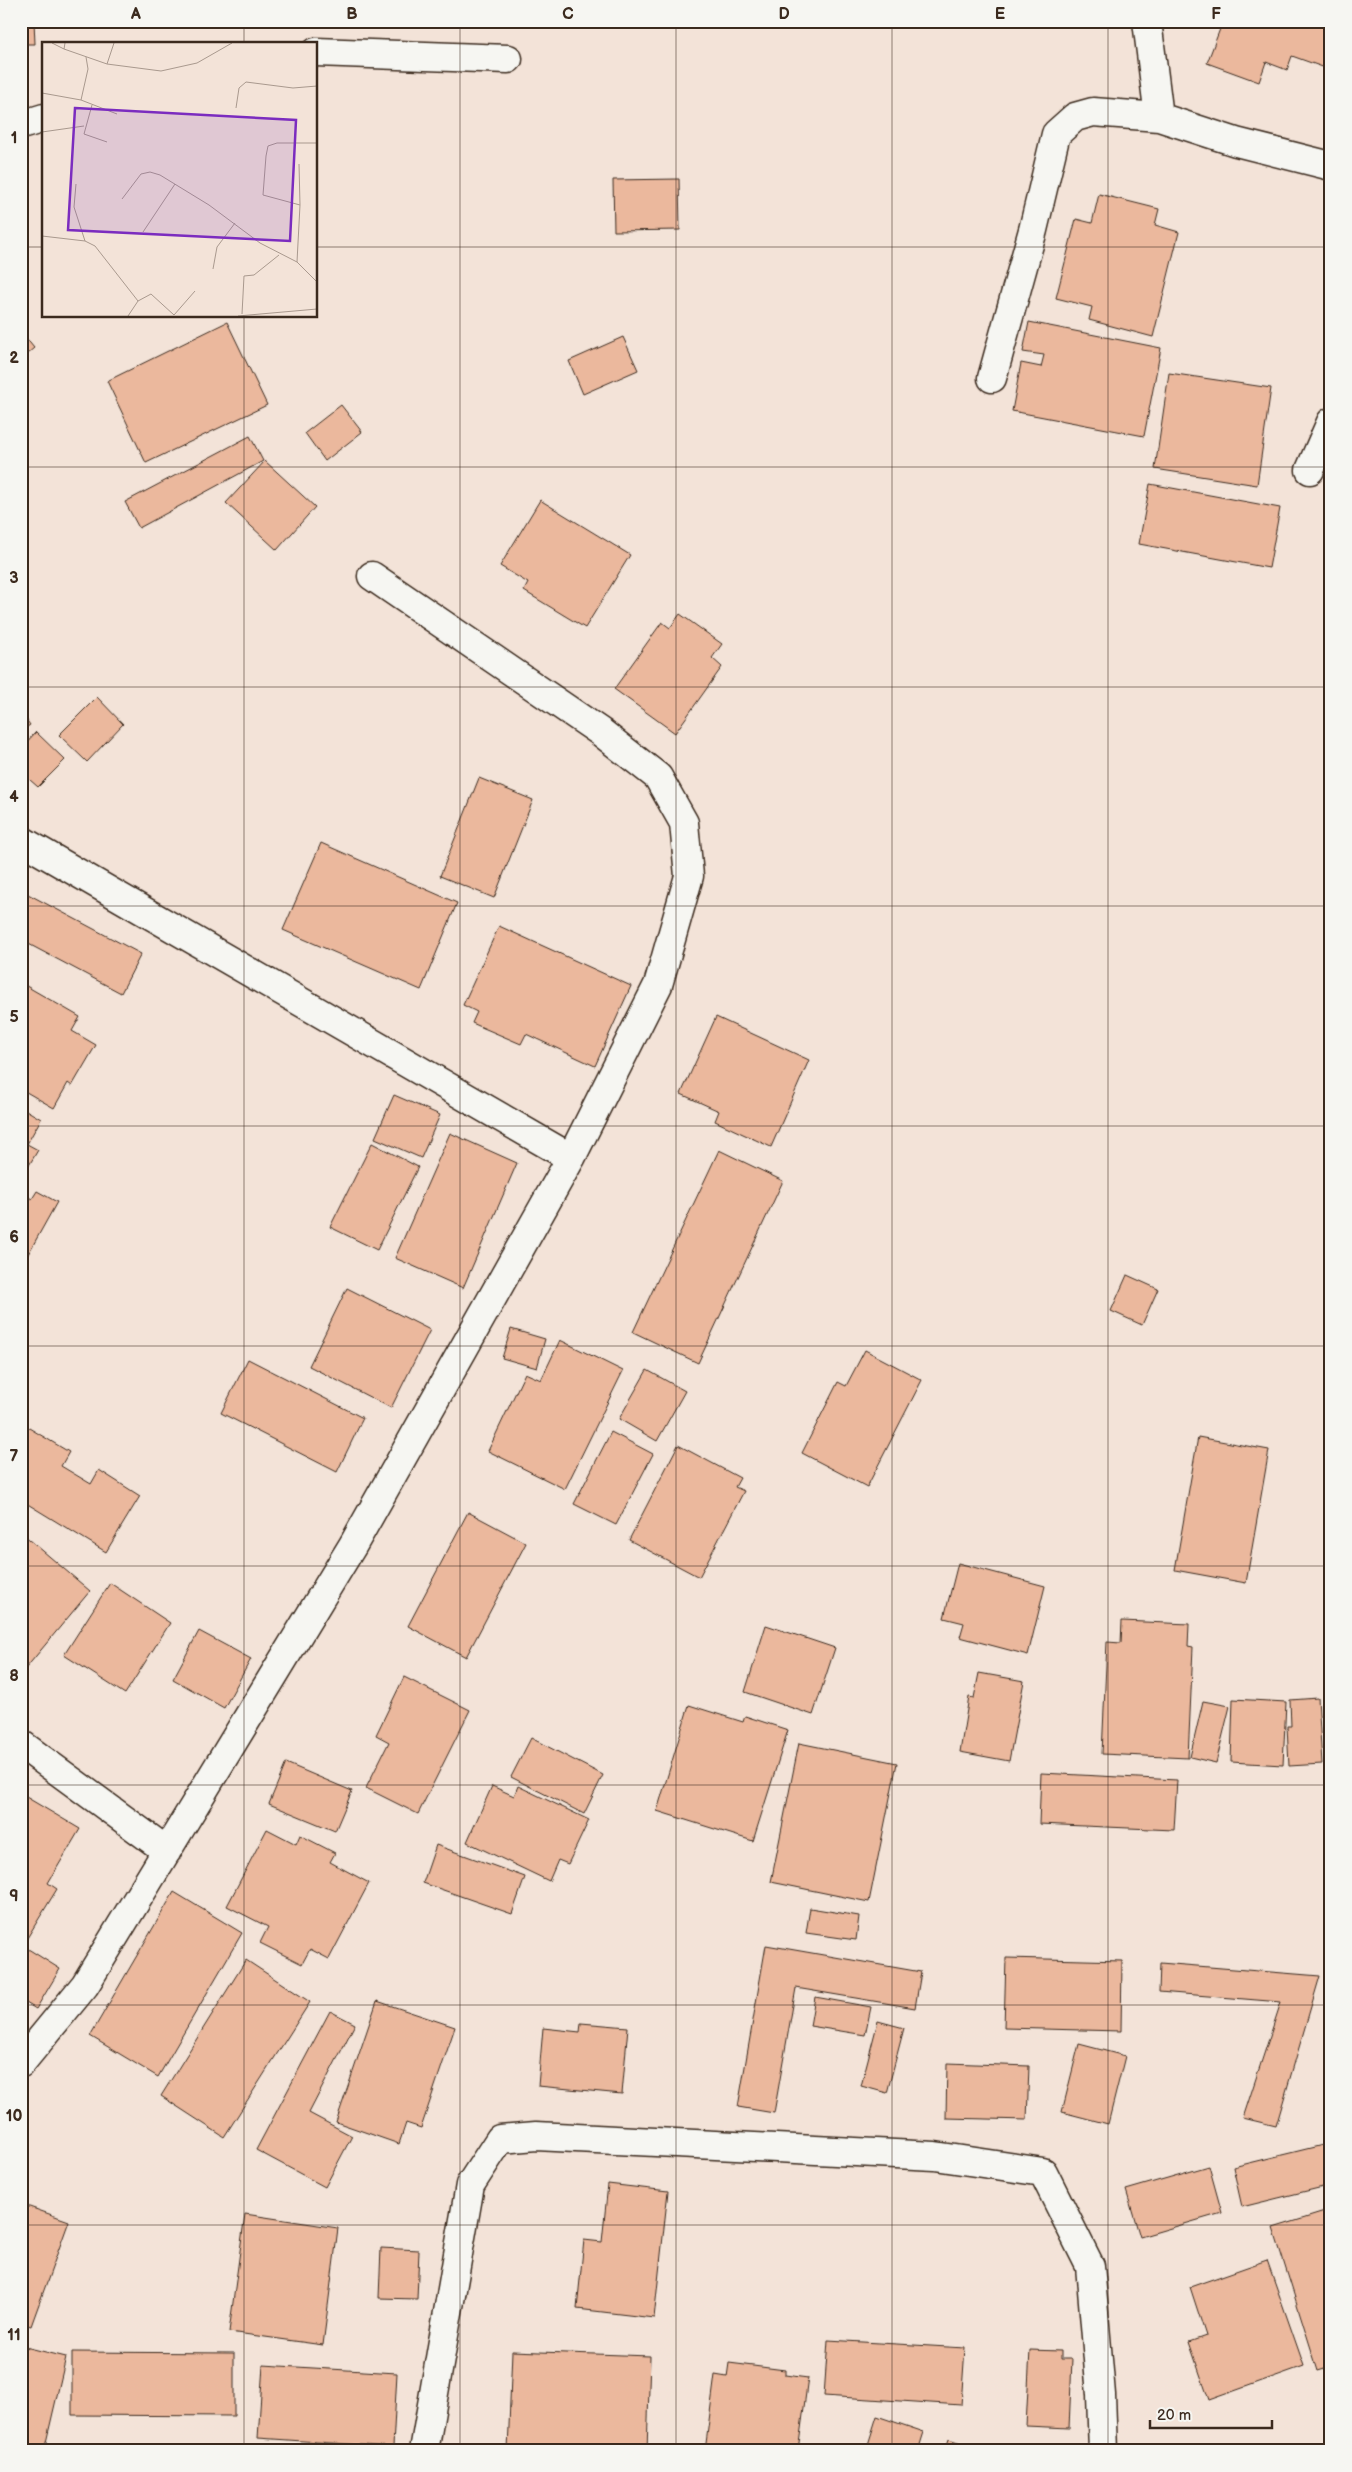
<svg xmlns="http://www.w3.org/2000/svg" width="1352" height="2472" font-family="'Balsamiq Sans',sans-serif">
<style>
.building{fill:#ebb89d;stroke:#3b2a1e}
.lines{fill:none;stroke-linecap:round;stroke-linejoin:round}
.minor-casing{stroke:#3b2a1e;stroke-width:31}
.minor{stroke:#f6f6f2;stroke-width:28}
.grid{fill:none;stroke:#3b2a1e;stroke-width:1;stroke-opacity:0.55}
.inset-road{fill:none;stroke:#a9998e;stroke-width:1}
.view{fill:#7b2cbf;fill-opacity:0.15;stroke:#7b2cbf;stroke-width:2.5}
.inset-edge{fill:none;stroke:#3b2a1e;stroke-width:2.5}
.neatline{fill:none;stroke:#3b2a1e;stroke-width:2}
.grid-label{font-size:16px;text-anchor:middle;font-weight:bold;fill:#3b2a1e}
</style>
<rect width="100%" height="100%" fill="#f3e3d8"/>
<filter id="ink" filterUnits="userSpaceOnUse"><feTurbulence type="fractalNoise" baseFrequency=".02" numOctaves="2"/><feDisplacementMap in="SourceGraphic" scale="10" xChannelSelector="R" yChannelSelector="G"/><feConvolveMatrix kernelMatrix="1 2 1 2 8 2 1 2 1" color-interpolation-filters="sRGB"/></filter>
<g filter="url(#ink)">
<path class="building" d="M21,21h13l1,23h-14z
M1223,21h108v49l-39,-14 -5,14 -21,-8 -7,20 -52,-19z
M679,179l1,51 -66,1 -1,-51z
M1099,194l60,15 -4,16 24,7 -26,105 -64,-17 3,-13 -36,-9 20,-79 16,4z
M227,322l40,83 -121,58 -39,-82z
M1029,322l132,26 -17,88 -132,-25 9,-48 20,4 3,-12 -21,-3z
M21,332l13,16 -13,11z
M623,337l15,33 -55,24 -14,-33z
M1169,373l102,15 -14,97 -102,-16z
M341,405l21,27 -37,29 -20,-28z
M250,436l13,25 -124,67 -14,-26z
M265,461l50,46 -38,43 -51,-47z
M1150,484l130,24 -11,60 -130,-24z
M540,500l90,55 -45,73 -61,-37 4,-8 -28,-17z
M680,614l42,30 -10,14 10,9 -47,66 -61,-44 48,-67 8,6z
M97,697l26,27 -36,38 -28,-27z
M21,712l9,13 -9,6z
M36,732l29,28 -27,27 -17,-15v-24z
M479,778l54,22 -39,98 -54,-22z
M321,843l136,60 -36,87 -138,-60z
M26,893l115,61 -20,39 -100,-53v-39z
M499,926l132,60 -36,80 -69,-32 -5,10 -49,-21 5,-11 -14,-7z
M21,983l59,34 -8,14 24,14 -24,41 -4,-3 -14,25 -33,-19z
M716,1017l93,43 -38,87 -56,-26 4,-10 -38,-17z
M394,1095l46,20 -19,43 -46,-20z
M21,1107l20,12 -14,25 11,6 -17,29z
M450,1133l67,30 -54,125 -68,-30z
M372,1143l46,24 -41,83 -47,-23z
M719,1150l64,31 -85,182 -65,-31z
M37,1191l20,11 -35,63 -1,-67 2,-4 9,5z
M1127,1275l31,14 -16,36 -31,-14z
M347,1288l83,42 -39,78 -82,-42z
M511,1329l34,10 -8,29 -35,-10z
M560,1340l63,31 -58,118 -77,-38 37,-78 16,7z
M865,1350l57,30 -55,107 -65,-34 36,-71 8,4z
M248,1359l115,59 -26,54 -116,-59z
M647,1370l38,21 -28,50 -38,-22z
M24,1425l45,27 -8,14 30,18 8,-14 41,26 -34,56 -85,-52v-70z
M611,1432l42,22 -37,71 -42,-21z
M1198,1437l71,13 -23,133 -71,-13z
M678,1445l62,33 -5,9 9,4 -45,86 -70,-37z
M468,1512l58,31 -60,114 -58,-31z
M23,1534l67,57 -69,83v-138z
M958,1563l87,23 -17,69 -68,-18 4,-14 -20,-5z
M110,1583l60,40 -45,71 -61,-39z
M1122,1621l67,3 -1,22 5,1 -5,111 -86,-4 5,-112 14,1z
M766,1625l69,23 -22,67 -68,-23z
M199,1631l52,28 -27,49 -51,-29z
M979,1673l45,8 -15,80 -49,-9 9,-55 5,1z
M404,1677l66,33 -52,104 -52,-26 23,-46 -13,-7z
M1318,1698l4,66 -33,2 -2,-40h4l-1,-26z
M1233,1699l53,3 -3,63 -52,-3z
M1203,1701l27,5 -14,57 -26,-6z
M689,1705l54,17 2,-6 43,14 -35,111 -96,-30z
M531,1738l72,37 -19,39 -73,-37z
M799,1743l98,20 -28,139 -98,-20z
M286,1763l66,28 -17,40 -66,-27z
M1041,1773l136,7 -3,50 -135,-6z
M492,1786l22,10 4,-10 71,34 -21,44 -10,-4 -9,21 -82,-39z
M21,1794l59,35 -32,54 9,6 -36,59z
M267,1829l29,15 4,-9 35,18 -5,9 39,21 -40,76 -19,-10 -8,15 -42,-21 8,-16 -41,-21z
M436,1845l89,32 -13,37 -89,-31z
M174,1892l68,41 -84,144 -68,-41z
M810,1908l49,8 -3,24 -50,-7z
M766,1945l155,27 -6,36 -119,-20 -22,125 -36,-6z
M25,1947l35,22 -24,40 -15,-9v-46z
M1006,1958l116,3 -1,70 -117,-3z
M246,1960l64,42 -86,135 -63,-41z
M1160,1963l160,13 -44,150 -33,-8 38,-116 -122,-10z
M815,1997l56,10 -6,28 -55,-9z
M377,2001l78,26 -34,101 -15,-5 -7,21 -63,-22z
M330,2011l25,13 -46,89 43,23 -27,51 -69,-37z
M878,2021l26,7 -17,65 -26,-7z
M581,2023l47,4 -6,67 -84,-8 5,-58 37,4z
M1079,2044l46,12 -17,68 -46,-12z
M947,2063l82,3 -2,54 -81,-2z
M1331,2143v42l-89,22 -9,-40z
M1209,2166l13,47 -82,24 -14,-47z
M608,2184l60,7 -14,127 -77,-9 7,-69 18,2z
M21,2204l48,17 -38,105 -10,-3z
M1331,2210v157l-13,4 -45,-143z
M245,2214l93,14 -15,117 -94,-13z
M381,2248l38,2 -2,49 -38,-1z
M1267,2260l37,106 -95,34 -20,-58 17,-6 -16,-49z
M828,2340l137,8 -4,57 -137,-9z
M21,2346l45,11 -22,94h-23z
M1030,2350l31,1v8h11l-3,69 -43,-2z
M512,2351l138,5 -3,95h-139z
M72,2352l162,1v63l-162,-1z
M729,2363l56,7v5l23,3 -10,73h-93l10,-76 12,2z
M263,2365l134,8 -4,74 -135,-9z
M877,2416l47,16 -6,19h-52z
M949,2439l36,12h-40z"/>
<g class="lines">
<defs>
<path id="minor" d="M1147,21l12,96
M316,52l192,7
M21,125l23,-7
M992,378l41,-148 23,-96 19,-17 18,-5 66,5 77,25 95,24
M1310,470l21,-48
M21,840l550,318
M21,1744l146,107
M21,2063l64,-78 268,-440 218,-387 87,-173 31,-109 -5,-53 -26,-46 -56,-44 -230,-157
M424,2451l46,-266 30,-46 36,-3 399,20 108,16 47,94 11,129 2,56"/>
</defs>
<use href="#minor" class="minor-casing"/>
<use href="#minor" class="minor"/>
</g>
</g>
<path class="grid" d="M244,21v23M460,21v2430M676,21v2430M892,21v2430M1108,21v2430M21,247h23M316,247h1015M244,316v2135M21,467h1310M21,687h1310M21,906h1310M21,1126h1310M21,1346h1310M21,1566h1310M21,1785h1310M21,2005h1310M21,2225h1310"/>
<g transform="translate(42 42)">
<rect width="275" height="275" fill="#f3e3d8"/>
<path class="inset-road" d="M10,1l12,6 1,-6M22,7l43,15 54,7 36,-8 35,-20M65,22l7,-21M0,51l39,7 36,14M39,58l7,-31 -2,-12M50,63l-8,29 23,8M194,66l3,-20 7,-6 47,6 24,-2M0,90l42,-6M257,122l1,41M34,142l-2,23 11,34M80,157l19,-25 9,-2 10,3 49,30 51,38 37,19 20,20M101,190l32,-48M0,194l43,5 10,5 43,55M255,220l3,-57 -37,-10 3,-39 2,-10 9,-3h40M171,227l4,-22 18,-24M200,272l2,-38 10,-1 25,-20M86,274l10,-15 13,-7 23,21 21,-24M196,274l79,-7"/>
<path class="view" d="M33,66l221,12 -6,121 -222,-11z"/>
<rect width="275" height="275" class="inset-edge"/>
</g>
<rect width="1352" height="2472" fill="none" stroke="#f6f6f2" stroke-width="55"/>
<path d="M1150 2420v8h122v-8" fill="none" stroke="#3b2a1e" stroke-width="2.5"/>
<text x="1157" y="2420" font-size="15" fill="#3b2a1e" stroke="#f6f6f2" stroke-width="4" paint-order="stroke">20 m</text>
<rect x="28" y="28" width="1296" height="2416" class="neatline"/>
<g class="grid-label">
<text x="136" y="19">A</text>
<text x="352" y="19">B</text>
<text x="568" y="19">C</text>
<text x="784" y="19">D</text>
<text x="1000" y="19">E</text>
<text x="1216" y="19">F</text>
<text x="14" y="143">1</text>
<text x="14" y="363">2</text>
<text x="14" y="583">3</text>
<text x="14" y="802">4</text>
<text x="14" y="1022">5</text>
<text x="14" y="1242">6</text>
<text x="14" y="1461">7</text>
<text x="14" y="1681">8</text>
<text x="14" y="1901">9</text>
<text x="14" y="2121">10</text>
<text x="14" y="2340">11</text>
</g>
</svg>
